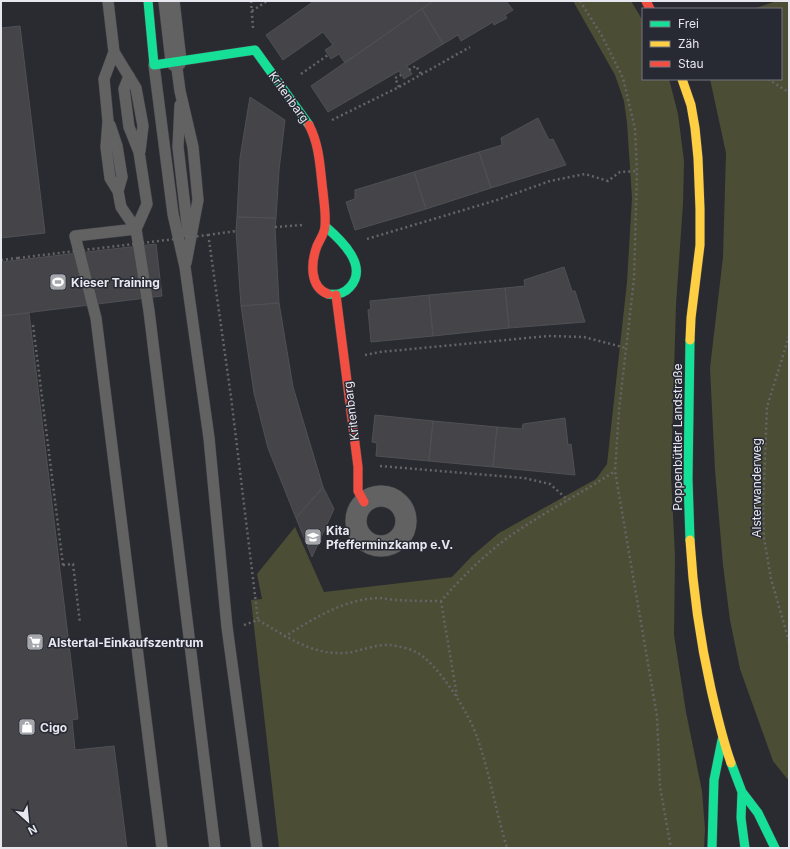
<svg xmlns="http://www.w3.org/2000/svg" width="790" height="849" font-family="Inter,sans-serif">
<style>
.green{fill:#4c4d35}
.building{fill:#444449;stroke:#4f5055}
.lines{fill:none;stroke-linecap:round;stroke-linejoin:round}
.lane-casing{stroke:#45464a;stroke-width:12}
.street-casing{stroke:#45464a;stroke-width:22}
.fast-casing{stroke:#45464a;stroke-width:10}
.slow-casing{stroke:#45464a;stroke-width:10}
.jam-casing{stroke:#45464a;stroke-width:10}
.path{stroke:#656466;stroke-width:2.5;stroke-dasharray:2 3;stroke-linecap:butt}
.lane{stroke:#626263;stroke-width:11}
.street{stroke:#626263;stroke-width:21}
.fast{stroke:#16e098;stroke-width:9}
.slow{stroke:#ffcf43;stroke-width:9}
.jam{stroke:#f24e42;stroke-width:9}
.path-bridge{stroke:#656466;stroke-width:2.5;stroke-dasharray:2 3;stroke-linecap:butt}
.labels{text-anchor:middle;dominant-baseline:central;stroke-width:3;stroke-linejoin:round;paint-order:stroke}
.street-label{font-size:12px;fill:#e7e8ef;stroke:#272933}
.poi-label{font-size:12px;font-weight:bold;fill:#e7e8ef;stroke:#272933;text-anchor:start}
</style>
<rect width="100%" height="100%" fill="#2a2b30"/>
<path class="green" d="M573,1h58l12,20v58h26l9,35 6,47 -1,43 -7,100 -5,171 4,81 -1,79 12,77 16,79 3,38 -1,19h-425l-28,-248 11,-1 -5,-25 38,-47 29,65 128,-15 20,-21 27,-23 97,-54 11,-15 20,-182 5,-84 -5,-75 -3,-22 -9,-26z
M777,1h12v780l-16,-20 -33,-92 -10,-49 -7,-55 -8,-95 -5,-102 13,-111 3,-104 -16,-74h71v-70h-28z"/>
<path class="building" d="M314,1h119l-88,62 -6,-9 -8,5 -6,-9 8,-5 -10,-13 -40,28 -17,-25z
M433,1h73l7,9 -8,5 2,3 -13,7 -1,-3 -32,19 -3,-6 -15,9 -21,-35z
M422,9l21,35 -36,22 5,8 -8,5 -5,-8 -71,41 -17,-26z
M20,26l25,207 -44,5v-210z
M250,97l35,23 -6,50 -3,48 -39,-1 3,-59z
M538,118l11,22 4,-1 13,26 -75,23 -12,-36 23,-7 -1,-7z
M479,152l12,36 -65,21 -12,-37z
M414,172l12,37 -71,21 -9,-28 9,-3v-9z
M237,217l39,1 -1,9 4,76 -38,3 -5,-75z
M156,244l6,52 -161,20v-54z
M564,267l8,24h3l10,31 -76,6 -4,-40 20,-2 -1,-6z
M505,288l4,40 -76,8 -4,-41z
M429,295l4,41 -62,6 -3,-32 3,-1 -1,-8z
M279,303l14,84 30,100 -27,31 -28,-70 -14,-55 -13,-87z
M29,313l49,406 -6,1 3,30 39,-4 13,102h-126v-532z
M375,415l58,6 -4,40 -53,-5 1,-13 -5,-1z
M565,418l3,27 3,-1 4,31 -82,-8 4,-40 25,2 1,-5z
M433,421l64,6 -4,40 -64,-6z
M323,487l11,22 -22,48 -16,-39z"/>
<g class="lines">
<defs>
<path id="lane" d="M108,1l6,51 -10,27 4,42 -2,26 4,31 8,13 3,16 15,22 13,82 66,537
M114,52l22,36 7,38 -3,25
M176,61l4,30 13,56 5,53 -12,63
M154,65l19,149 12,53 24,171 18,189 30,221
M129,76l-5,13 2,15 3,23 10,25 8,52 -11,25
M180,105l-2,42 10,86
M110,125l7,21 5,31 -4,14
M136,229l-61,7 21,82 66,530"/>
<path id="street" d="M169,1l7,60
M356 521a25 25 0 1 1 50 0a25 25 0 1 1-50 0Z"/>
<path id="fast" d="M148,1l6,64 101,-15 54,75
M326,227c15,13 43,39 24,60 -6,7 -13,8 -22,7
M690,540l-2,-61 2,-139
M731,763l11,29 16,21 17,35
M742,792l-1,26 4,30
M712,848l2,-68 8,-40"/>
<path id="slow" d="M682,79l9,26 4,23 3,30 2,51v36l-9,73 -1,22
M690,540c3,51 10,100 21,149 6,26 11,49 20,74"/>
<path id="jam" d="M646,1l4,8
M309,125c11,21 11,44 14,67 1,11 3,22 2,34 0,7 -5,13 -8,20 -6,16 -8,41 11,48
M336,295l22,172v24l6,11"/>
</defs>
<use href="#lane" class="lane-casing"/>
<use href="#street" class="street-casing"/>
<use href="#fast" class="fast-casing"/>
<use href="#slow" class="slow-casing"/>
<use href="#jam" class="jam-casing"/>
<path class="path" d="M251,1l2,27
M580,1l22,35 21,42 12,51 2,42 -3,108 -15,131 -4,61 42,245 3,71 11,61
M252,11l15,-10
M409,70l7,-4 5,8
M301,74l27,-19
M768,79l17,11 4,1
M399,87l-4,-9 6,-3
M332,120l67,-33 71,-40
M275,227l27,-2
M208,235l28,-4
M367,239l130,-39 53,-19 35,-7 23,7 12,-9 17,-1
M209,240l22,157 27,223
M1,260l17,-2
M33,325l30,240h-3
M789,336l-22,71 -4,100 1,31 7,41 18,62
M365,355l15,-3 168,-16 36,1 42,11
M380,466l144,12 26,6 18,16
M63,565l10,-1 7,59
M441,601l16,95
M244,625l14,-5c28,16 53,35 87,33 14,-1 30,-9 44,-8 9,1 19,3 27,7 22,11 55,64 62,88 12,35 18,72 29,108
M284,637c29,-18 58,-37 93,-39 7,0 14,2 21,2 14,1 29,1 43,1 22,-25 45,-48 72,-67 33,-23 69,-41 102,-63"/>
<use href="#lane" class="lane"/>
<use href="#street" class="street"/>
<use href="#fast" class="fast"/>
<use href="#slow" class="slow"/>
<use href="#jam" class="jam"/>
<path class="path-bridge" d="M18,258l190,-23"/>
</g>
<defs>
<symbol id="stadium-square" viewBox="-11 -11 22 22"><rect x="-9" y="-9" width="18" height="18" rx="4" fill="#a5a6ac" stroke="#272933"/><path d="M0-5a6.5 5 0 1 0 0 10a6.5 5 0 1 0 0-10ZM-3.5-1.8h7v3.6h-7Z" fill="#fff"/></symbol>
<symbol id="school-square" viewBox="-11 -11 22 22"><rect x="-9" y="-9" width="18" height="18" rx="4" fill="#a5a6ac" stroke="#272933"/><path d="M0-5L7-2L0 1L-7-2ZM-4 1L0 2.5L4 1V4Q0 6-4 4Z" fill="#fff"/></symbol>
<symbol id="supermarket-square" viewBox="-11 -11 22 22"><rect x="-9" y="-9" width="18" height="18" rx="4" fill="#a5a6ac" stroke="#272933"/><path d="M-6-5.5h2.5l.6 2H6L4.5 2H-2.5L-4.4-4H-6ZM-1.5 3.2a1.3 1.3 0 1 0 .1 0ZM3 3.2a1.3 1.3 0 1 0 .1 0Z" fill="#fff"/></symbol>
<symbol id="shop-square" viewBox="-11 -11 22 22"><rect x="-9" y="-9" width="18" height="18" rx="4" fill="#a5a6ac" stroke="#272933"/><path d="M-5-2.5h2.3a2.7 3.5 0 0 1 5.4 0H5L5.5 6h-11ZM-1.5-2.5h3a1.5 2.3 0 0 0-3 0Z" fill="#fff"/></symbol>
</defs>
<g fill-rule="evenodd">
<use href="#stadium-square" x="48" y="272" width="20" height="20"/>
<use href="#school-square" x="303" y="527" width="20" height="20"/>
<use href="#supermarket-square" x="25" y="632" width="20" height="20"/>
<use href="#shop-square" x="17" y="717" width="20" height="20"/>
</g>
<g class="labels">
<g class="street-label">
<text transform="translate(289 97) rotate(54)">Kritenbarg</text>
<text transform="translate(351 411) rotate(-97)">Kritenbarg</text>
<text transform="translate(677 437) rotate(-90)">Poppenbüttler Landstraße</text>
<text transform="translate(756 488) rotate(-90)">Alsterwanderweg</text>
</g>
<g class="poi-label">
<text x="71" y="282">Kieser Training</text>
<text x="326" y="530">Kita<tspan x="326" dy="14">Pfefferminzkamp e.V.</tspan></text>
<text x="48" y="642">Alstertal-Einkaufszentrum</text>
<text x="40" y="727">Cigo</text>
</g>
</g>
<rect width="790" height="849" fill="none" stroke="#e7e8ef" stroke-width="4"/>
<rect x="642" y="8" width="140" height="72" fill="#272933" stroke="#74757e"/>
<rect x="650" y="21" width="20" height="6" fill="#16e098" stroke="#74757e"/>
<text x="678" y="28" font-size="12" fill="#e7e8ef">Frei</text>
<rect x="650" y="41" width="20" height="6" fill="#ffcf43" stroke="#74757e"/>
<text x="678" y="48" font-size="12" fill="#e7e8ef">Zäh</text>
<rect x="650" y="61" width="20" height="6" fill="#f24e42" stroke="#74757e"/>
<text x="678" y="68" font-size="12" fill="#e7e8ef">Stau</text>
<g transform="translate(28 821) rotate(153)" stroke="#272933" stroke-width="3" paint-order="stroke">
<path d="M0-3L7 15L0 10L-7 15Z" fill="#e7e8ef"/>
<text y="-6" font-size="11" font-weight="bold" text-anchor="middle" fill="#e7e8ef">N</text>
</g>
</svg>
